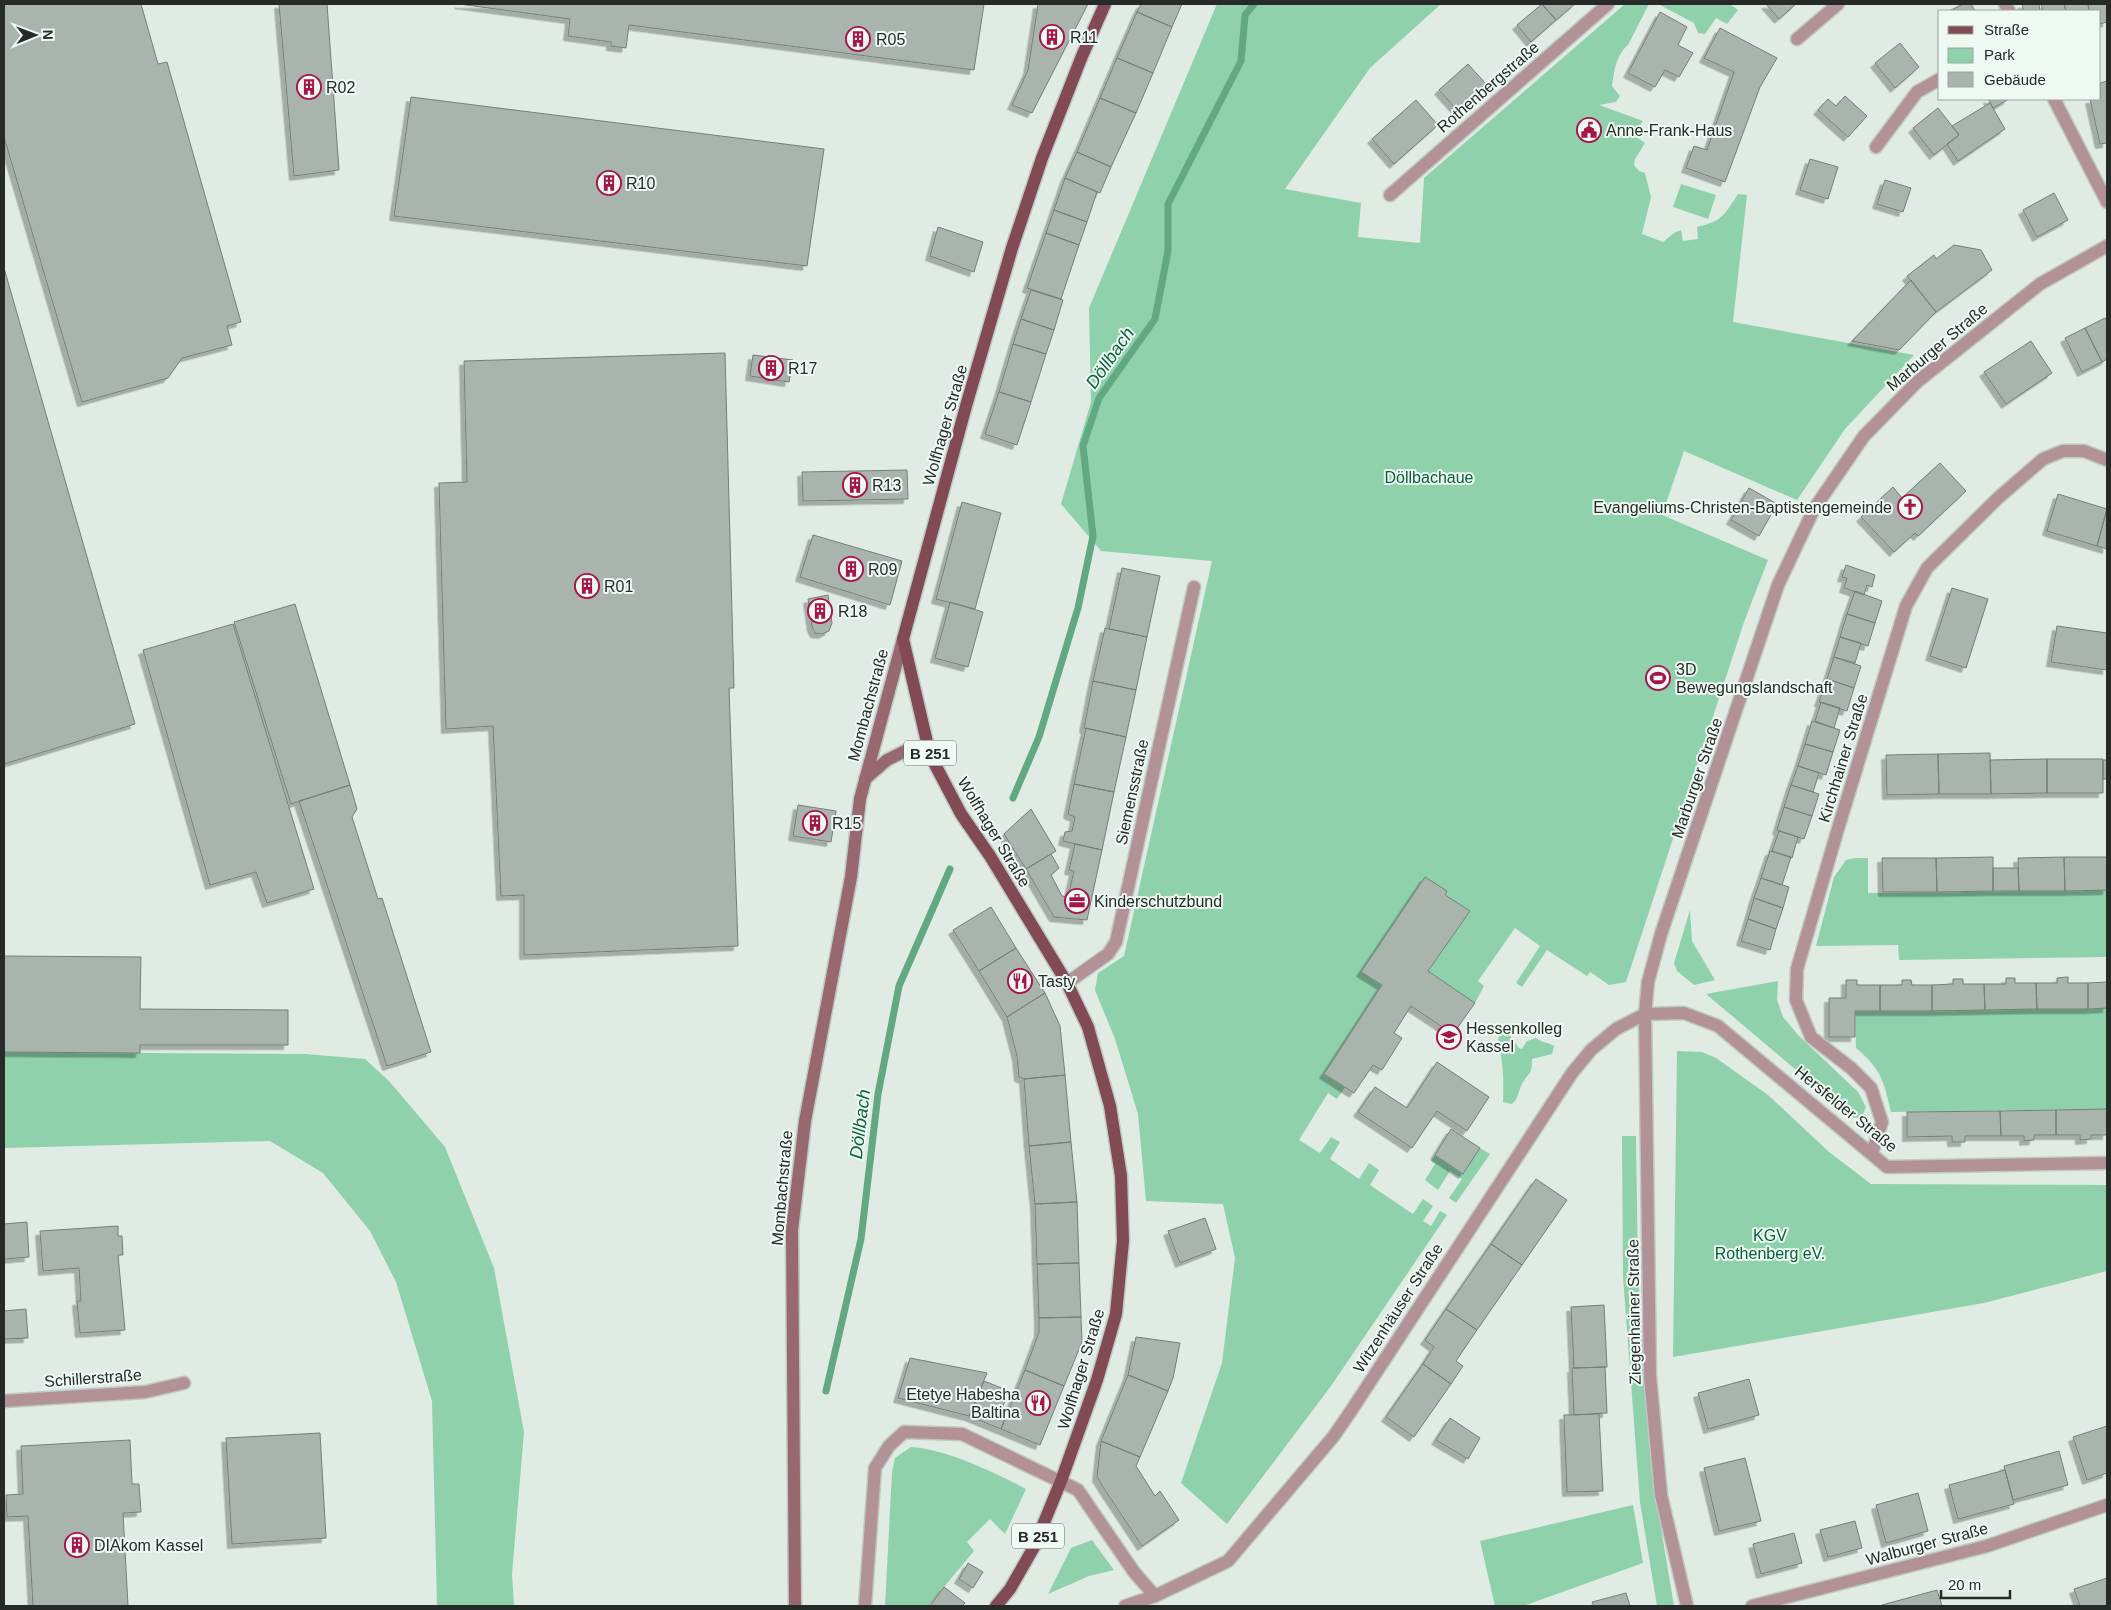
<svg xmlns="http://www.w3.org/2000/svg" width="2111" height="1610" font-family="Helvetica,sans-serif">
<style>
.green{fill:#8ed1ab}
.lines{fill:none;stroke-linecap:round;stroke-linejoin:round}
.stream{stroke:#62a882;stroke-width:7}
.building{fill:#a9b4ad;stroke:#747f78;filter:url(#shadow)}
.street-casing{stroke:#bfc8c2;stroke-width:15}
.secondary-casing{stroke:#bfc8c2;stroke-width:15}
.primary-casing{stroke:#bfc8c2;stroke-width:15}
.street{stroke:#b39297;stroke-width:12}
.secondary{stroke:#986870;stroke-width:12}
.primary{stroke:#824a55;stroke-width:12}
.labels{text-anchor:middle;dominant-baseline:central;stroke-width:4;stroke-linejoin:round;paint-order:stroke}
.shield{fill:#edf9f1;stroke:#626864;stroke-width:1}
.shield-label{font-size:15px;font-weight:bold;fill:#262a28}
.poi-label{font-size:16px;fill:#262a28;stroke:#edf9f1;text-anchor:start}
.street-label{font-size:16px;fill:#262a28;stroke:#edf9f1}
.park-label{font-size:16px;fill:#07603c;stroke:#edf9f1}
.water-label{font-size:18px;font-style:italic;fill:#0a623e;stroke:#edf9f1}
</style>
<defs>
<filter id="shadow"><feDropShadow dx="-4.5" dy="4.5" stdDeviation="0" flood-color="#0004"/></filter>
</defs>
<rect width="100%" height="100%" fill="#e0ebe4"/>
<path class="green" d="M1217,4h224l-71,64 -85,121 76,14 -3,34 62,6 4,-65 201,-174h24l-21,41c-12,10 -14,27 -16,41l8,10 -4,6 -17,3 44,16 -10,14 12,8 -10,16 -1,6 5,6 6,2 6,24 -9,37 21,8 11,-9 7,-3 2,11 15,-2 -1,-12c26,-6 27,-12 41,-33l9,1 -14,127 181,33 -69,74 -48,71 -113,-49 -22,64 106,45 -24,62 -118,360 -17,3 -19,-13 -3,4 -40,-26 -25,37 -6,-4 24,-37 -25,-18 -37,53 6,5 -9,17 -47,-32 42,-60 -25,-16 2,-4 -85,81 20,13 -58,89 21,13 -8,12 -9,-6 -29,47 21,13 11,-16 9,5 -10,17 29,20 10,-16 10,7 -9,15 43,29 10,-15 10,7 -10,15 8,5 9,-15 7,4 -116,171 -104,138 -46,-41 41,-120 13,-105 -12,-54 -77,-3 -8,-87 -23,-75 -20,-49 3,-17 26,-17 88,-395 -111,-10 -40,-47 30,-102 -2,-94z
M1658,4h72l8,6 -11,14 -11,-6 -11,16 -7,-1 -4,-10z
M1681,184l35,11 -8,24 -35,-12z
M1855,858h13v35l239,-3v67l-208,3 -1,-15 -82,1 18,-69 12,-17z
M1690,910l2,31 23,39 -21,5 -17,-14 -3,-8z
M1778,981l-1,19 6,17 16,19 59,56 8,15 -5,12 -9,-2 -146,-123z
M2107,1008v101l-216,3c-7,-31 -10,-43 -35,-64l-1,-37z
M1502,1031l6,2 11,15 3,1 5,-8 9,-3c6,5 12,4 18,8l-2,8 -20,5c0,16 -2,12 -9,23 -5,8 -4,16 -11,22l-9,-2c1,-26 0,-37 -5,-63z
M1677,1051l25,1 14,6 52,37 61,57 42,32 236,1v86l-123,32 -311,54z
M4,1052l301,2 60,5 24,22 56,66 49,121 30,164 -12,142 2,32h-77l-5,-205 -36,-119 -26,-51 -47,-58 -53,-32 -266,7z
M1622,1136h14l2,141 18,221 18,108h-17l-17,-104 -17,-225z
M1480,1148l10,6 -34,49 -7,-5 13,-19 -12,-8 -12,19 -13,-10 10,-16 -4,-3 4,-6 28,19z
M911,1447c35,2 83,25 115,42l-21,45 -15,-15 -23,23 7,9 -46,55h-43l7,-134 3,-14z
M1633,1505l10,58 -120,43h-28l-15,-65z
M1092,1540l22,30 -25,6 -41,18 23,-46z"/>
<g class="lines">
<path class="stream" d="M1013,798l26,-61 39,-129 15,-72 -10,-90 16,-48 56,-79 13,-68v-47l73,-143 4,-46 9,-11
M826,1391l35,-152 17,-145 21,-108 51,-117"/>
</g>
<path class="building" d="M4,4h137l17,60 9,-2 74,260 -14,4 5,19 -50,13 -14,20 -86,24 -78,-265z
M279,4h48l12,166 -45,6z
M459,4h525l-10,66 -345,-45 -3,23 -15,-2v-4l-43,-6 2,-17z
M1038,4h50l-56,109 -20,-8 16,-35z
M1141,4h41l-10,23 -35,-15z
M1542,4l14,16 -25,22 -14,-17z
M1542,4h33l-19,16z
M1766,4h30l-17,15z
M1963,4h8l4,7h-26z
M2022,4h17l1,7h-16z
M2041,4h23l2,7h-23z
M2064,4h24l1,7h-23z
M2088,4h19v18l-7,2v-13h-11z
M1137,12l35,15 -19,46 -36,-15z
M1660,12l27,15 -9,18 15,8 -14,24 -14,-7 -10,17 -27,-14z
M1720,28l57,30 -17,29 -35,95 -39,-14 8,-22 13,4 27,-78 -30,-14z
M1900,43l19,24 -24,21 -20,-25z
M1117,58l36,15 -17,40 -36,-15z
M1468,64l18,20 -29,26 -18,-20z
M2107,81v62l-7,1 -10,-45h10v-16z
M1845,96l22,20 -19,21 -30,-27 10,-11 8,7z
M411,97l413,52 -17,117 -413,-50z
M1100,98l36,15 -25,54 -34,-15z
M1988,99h21l-16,9z
M1416,100l22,25 -44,39 -22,-25z
M1990,103l15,26 -47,32 -11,-17 12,-9 -7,-9z
M1938,108l21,27 -25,20 -21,-27z
M1077,152l34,15 -11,26 -35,-15z
M1810,159l28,8 -10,32 -28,-9z
M1065,178l32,14 -10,30 -33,-12z
M1885,180l26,8 -8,24 -26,-8z
M2054,193l14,27 -31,17 -14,-27z
M1054,210l33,12 -8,23 -33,-12z
M938,227l45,15 -9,30 -44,-16z
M1046,233l33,12 -18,54 -34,-11z
M1954,245l27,5 11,20 -56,42 -29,-36 27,-21 2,4z
M4,268l131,456 -131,40z
M1911,280l25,32 -37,38 -47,-9z
M1031,290l32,10 -9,30 -33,-11z
M2105,318l2,4v37l-5,3 -17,-34z
M1021,319l33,11 -8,24 -33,-10z
M2085,328l17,34 -20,10 -17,-34z
M2031,341l21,32 -46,31 -22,-32z
M1013,344l33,10 -15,48 -32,-10z
M725,353l9,335h-5l9,258 -214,9v-60l-23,1 -8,-170 -47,3 -7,-246 28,-1 -3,-121z
M753,355l40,5 -4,22 -39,-6z
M999,392l32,10 -14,43 -32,-11z
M1940,463l26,28 -48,45 -3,-3 -21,19 -33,-35 32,-30 9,11z
M907,470l1,29 -105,2 -1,-29z
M1749,488l28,16 -18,32 -28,-16z
M2058,494l49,15 -10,37 -50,-15z
M962,502l39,11 -26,96 -39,-10z
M2107,509v40l-10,-3z
M813,535l89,26 -12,44 -90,-28z
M1846,565l29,10 -3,12 -5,-2 -3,10 -20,-7 3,-10 -5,-1z
M1122,568l38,8 -13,61 -38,-8z
M1952,588l36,11 -22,69 -36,-12z
M1855,591l27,10 -7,22 -28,-9z
M828,595l4,28 -3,8 -7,3 -7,-1 -3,-6 -4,-28z
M950,602l33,10 -15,55 -33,-9z
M295,604l55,181 -59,19 -57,-182z
M1847,614l28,9 -7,23 -28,-9z
M233,624l81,265 -47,14 -11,-31 -46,13 -67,-235z
M2057,626l50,7v37l-56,-8z
M1105,628l42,9 -11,53 -43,-9z
M1840,637l21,6 -6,20 -21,-6z
M1834,657l27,9 -7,22 -27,-9z
M1827,679l27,9 -7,23 -28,-9z
M1093,681l43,9 -10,47 -42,-9z
M1821,702l19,6 -6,20 -19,-7z
M1812,721l28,9 -7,22 -28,-8z
M1086,728l40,9 -12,55 -40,-8z
M1805,744l28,8 -7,23 -28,-9z
M1990,753l1,41h-52l-1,-40z
M1938,754l1,40 -52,1 -1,-40z
M2047,759v34l-56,1 -1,-34z
M2047,759h56v34h-56z
M2103,760h4v19h-4z
M1798,766l21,7 -6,19 -22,-7z
M1074,784l40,8 -12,58 -39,-9 2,-9 7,-1 3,-14 -7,-3z
M350,785l7,24 -5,8 26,82 4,-1 49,154 -44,14 -88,-265z
M1791,785l28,9 -7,22 -28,-9z
M798,805l38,6 -5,31 -38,-6z
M1784,807l28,9 -8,23 -27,-9z
M1031,809l25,42 -30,18 -22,-35z
M1779,831l19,6 -6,21 -20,-7z
M1075,844l27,6 -15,70 -33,-3 -28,-48 25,-15 8,14 -8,7 11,21 6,1 6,-26 -5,-1z
M1770,851l21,6 -9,28 -21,-7z
M1993,857v34l-56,1 -1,-34z
M2064,857l1,34h-46l-1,-33z
M2064,857h43v33l-42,1z
M1882,858h54l1,34h-54z
M1993,868h25l1,23h-26z
M1425,877l22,14 -2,4 25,16 -42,60 47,32 -22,31 -42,-28 -17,27 8,5 -20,32 -9,-5 -19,28 -30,-19 58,-89 -21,-13z
M1761,878l28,9 -6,21 -29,-10z
M1754,898l29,10 -7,21 -28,-10z
M991,907l25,41 -37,23 -26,-41z
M1748,919l28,10 -6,21 -29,-9z
M1016,948l29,45 -38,24 -28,-46z
M4,956l137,1 -1,52 148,1v35h-148v8l-136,-1z
M2068,977v6h20v26h-51l-1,-26h21v-5z
M2006,978h9v5h21l1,26 -52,1 -1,-26h22z
M1953,979h10v5h21l1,26 -53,1v-26l21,-1z
M1846,980h11v5h23v26h-25v26h-26v-39h17z
M1902,980h9l1,5h20v26h-52v-26h22z
M2107,982v26l-19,1v-26z
M1045,993l15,33 5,49 -41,4 -5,-2 -2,-21 -10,-39z
M1437,1062l52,35 -22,34 -30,-20 -25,37 -54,-36 17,-25 32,21z
M1065,1075l6,67 -42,4 -5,-67z
M2107,1109v26h-16v4l-11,1v-5h-24v-25z
M2056,1110v25h-22v5l-10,1v-5h-23l-1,-25z
M2000,1111l1,25h-36v6h-13v-6l-45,1v-25z
M1451,1129l29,19 -17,26 -28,-19z
M1071,1142l6,60 -42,2 -6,-58z
M1536,1179l31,21 -45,65 -31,-21z
M1077,1202l2,61 -42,1 -2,-60z
M1205,1218l11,31 -36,14 -12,-32z
M27,1222l2,35 -25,2v-35z
M118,1226v10h4l1,19h-5l7,75 -45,3 -3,-32h4l-2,-33 -36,3 -3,-40z
M1491,1244l31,21 -45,65 -31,-21z
M1079,1263l2,54 -42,1 -2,-54z
M1604,1305l3,62 -33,1 -3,-61z
M26,1309l2,29 -24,1v-28z
M1446,1309l31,21 -21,31 7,5 -12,18 -28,-20 11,-17 -9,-7z
M1081,1317l1,25 -18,44 -39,-16 14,-38v-14z
M1136,1337l44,6 -7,35 -5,13 -40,-16z
M910,1358l77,15 -18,43 -71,-18z
M1423,1364l28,20 -37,53 -28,-20z
M1605,1367l2,46 -33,2 -2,-47z
M1025,1370l39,16 -24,59 -39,-16z
M1128,1375l40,16 -28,66 -39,-16z
M1749,1379l10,36 -51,14 -10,-36z
M984,1381l25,10 -8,20 6,3 -6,15 -32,-13z
M1599,1414l4,77 -36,1 -3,-77z
M1450,1418l30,20 -12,21 -32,-19z
M2107,1426v47l-20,7 -14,-43z
M320,1433l6,105 -94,6 -6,-106z
M130,1440l2,44h7l2,28 -18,1 5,93h-95l-5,-90 -21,1 -1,-22 17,-1 -2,-48z
M1101,1441l39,16 -4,9 19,30 5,-5 19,29 -37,26 -39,-59 -6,-10z
M2059,1451l9,34 -55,15 -9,-34z
M1745,1458l16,63 -42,10 -15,-63z
M2005,1470l9,34 -56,15 -9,-34z
M1918,1493l10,38 -42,12 -10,-38z
M1855,1521l7,27 -34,9 -8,-27z
M1794,1533l8,30 -41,11 -8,-30z
M968,1563l15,9 -10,16 -14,-9z
M2107,1578v28h-27l-6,-17z
M944,1587l21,16 -3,3h-32z
M1937,1590l5,16h-59l-1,-1z
M1626,1593l4,13h-36l-2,-4z"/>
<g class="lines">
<defs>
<path id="street" d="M2005,4l4,7
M1797,39l41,-35
M2054,99l53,103
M1876,147l41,-55 23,-13
M1390,195l218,-191
M1067,983l41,-29 8,-12 78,-355
M1872,1153l10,-31 -11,-34 -20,-20 -40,-31 -15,-37 1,-31 40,-137 69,-226 21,-38 71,-70 45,-39 20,-8h21l23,9
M4,1401l141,-9 39,-9
M865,1606l10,-138 14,-22 15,-14 58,2 116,56 56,82 21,24
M1125,1606l30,-10 73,-35 105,-124 18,-26 221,-338 19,-23 25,-21 29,-15 39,-1 34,13 169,141 220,-4
M1687,1606l-26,-111 -11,-119 -5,-362 3,-32 13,-48 117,-349 36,-76 50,-73 53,-54 123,-98 67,-38
M1752,1606l235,-60 120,-41"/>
<path id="secondary" d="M865,779l22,-19 20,-10 23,5
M795,1606l-3,-376 13,-109 46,-244 9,-78 43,-160"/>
<path id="primary" d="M996,1606l14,-17 24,-42 27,-66 36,-101 19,-66 7,-73 -2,-65 -11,-70 -22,-79 -21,-44 -77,-127 -29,-42 -31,-59 -27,-116 63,-233 46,-158 30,-90 40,-102 23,-52"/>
</defs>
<use href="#street" class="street-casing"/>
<use href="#secondary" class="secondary-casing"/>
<use href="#primary" class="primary-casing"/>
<use href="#street" class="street"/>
<use href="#secondary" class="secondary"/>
<use href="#primary" class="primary"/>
</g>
<defs>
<symbol id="building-ring" viewBox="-11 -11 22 22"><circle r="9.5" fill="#edf9f1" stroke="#a81349" stroke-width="1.5"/><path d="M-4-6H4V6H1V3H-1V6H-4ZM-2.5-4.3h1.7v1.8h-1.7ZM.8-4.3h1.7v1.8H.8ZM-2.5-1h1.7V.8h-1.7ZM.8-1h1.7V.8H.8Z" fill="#a81349"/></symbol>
<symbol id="civic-ring" viewBox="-11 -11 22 22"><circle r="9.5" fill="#edf9f1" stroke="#a81349" stroke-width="1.5"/><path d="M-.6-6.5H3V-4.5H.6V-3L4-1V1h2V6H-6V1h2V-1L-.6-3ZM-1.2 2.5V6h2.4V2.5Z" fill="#a81349"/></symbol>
<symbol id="church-ring" viewBox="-11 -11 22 22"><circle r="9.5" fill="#edf9f1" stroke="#a81349" stroke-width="1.5"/><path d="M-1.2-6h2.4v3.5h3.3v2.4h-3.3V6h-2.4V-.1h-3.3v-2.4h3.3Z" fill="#a81349"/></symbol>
<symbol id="stadium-ring" viewBox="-11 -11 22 22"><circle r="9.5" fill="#edf9f1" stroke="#a81349" stroke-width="1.5"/><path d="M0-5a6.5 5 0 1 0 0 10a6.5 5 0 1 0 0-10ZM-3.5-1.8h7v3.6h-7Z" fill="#a81349"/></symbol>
<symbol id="office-ring" viewBox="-11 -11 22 22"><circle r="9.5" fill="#edf9f1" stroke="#a81349" stroke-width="1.5"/><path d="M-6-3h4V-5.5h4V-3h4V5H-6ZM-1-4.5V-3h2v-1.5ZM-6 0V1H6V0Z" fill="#a81349"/></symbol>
<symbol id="restaurant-ring" viewBox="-11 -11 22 22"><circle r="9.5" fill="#edf9f1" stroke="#a81349" stroke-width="1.5"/><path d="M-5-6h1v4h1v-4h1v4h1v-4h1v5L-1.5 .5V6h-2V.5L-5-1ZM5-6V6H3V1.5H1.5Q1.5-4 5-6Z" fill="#a81349"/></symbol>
<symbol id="school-ring" viewBox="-11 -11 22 22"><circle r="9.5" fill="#edf9f1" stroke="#a81349" stroke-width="1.5"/><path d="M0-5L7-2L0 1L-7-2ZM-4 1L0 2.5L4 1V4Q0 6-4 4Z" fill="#a81349"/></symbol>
</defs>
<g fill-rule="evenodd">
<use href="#building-ring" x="1038" y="23" width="28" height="28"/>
<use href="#building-ring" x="844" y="25" width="28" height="28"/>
<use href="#building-ring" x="295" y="73" width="28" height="28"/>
<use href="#civic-ring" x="1575" y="116" width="28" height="28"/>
<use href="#building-ring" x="595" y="169" width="28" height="28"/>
<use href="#building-ring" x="757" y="354" width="28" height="28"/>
<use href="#building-ring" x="841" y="471" width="28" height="28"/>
<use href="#church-ring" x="1896" y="493" width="28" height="28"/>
<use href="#building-ring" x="837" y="555" width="28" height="28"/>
<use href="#building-ring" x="573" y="572" width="28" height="28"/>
<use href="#building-ring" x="806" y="597" width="28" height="28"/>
<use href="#stadium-ring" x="1644" y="664" width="28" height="28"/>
<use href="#building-ring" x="801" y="809" width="28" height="28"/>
<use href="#office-ring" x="1063" y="887" width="28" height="28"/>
<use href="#restaurant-ring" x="1006" y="967" width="28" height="28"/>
<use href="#school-ring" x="1435" y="1023" width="28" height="28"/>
<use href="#restaurant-ring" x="1024" y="1389" width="28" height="28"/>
<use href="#building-ring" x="63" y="1531" width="28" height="28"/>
</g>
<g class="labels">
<g class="shield">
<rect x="904" y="740.5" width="52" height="25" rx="4"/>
<rect x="1012" y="1523.5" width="52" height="25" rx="4"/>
</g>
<g class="shield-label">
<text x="930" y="753">B 251</text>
<text x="1038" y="1536">B 251</text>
</g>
<g class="poi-label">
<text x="1070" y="37">R11</text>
<text x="876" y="39">R05</text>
<text x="326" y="87">R02</text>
<text x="1606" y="130">Anne-Frank-Haus</text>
<text x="626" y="183">R10</text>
<text x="788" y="368">R17</text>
<text x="872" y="485">R13</text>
<text x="1892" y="507" text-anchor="end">Evangeliums-Christen-Baptistengemeinde</text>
<text x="868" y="569">R09</text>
<text x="604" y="586">R01</text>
<text x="838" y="611">R18</text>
<text x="1676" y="669">3D<tspan x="1676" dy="18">Bewegungslandschaft</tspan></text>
<text x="832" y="823">R15</text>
<text x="1094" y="901">Kinderschutzbund</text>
<text x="1038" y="981">Tasty</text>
<text x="1466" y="1028">Hessenkolleg<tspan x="1466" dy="18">Kassel</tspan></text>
<text x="1020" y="1394" text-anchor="end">Etetye Habesha<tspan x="1020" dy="18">Baltina</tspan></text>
<text x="94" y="1545">DIAkom Kassel</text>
</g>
<g class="street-label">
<text transform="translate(1488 87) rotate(-41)">Rothenbergstraße</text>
<text transform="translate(1937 347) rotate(-40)">Marburger Straße</text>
<text transform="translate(945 425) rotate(-74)">Wolfhager Straße</text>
<text transform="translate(868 705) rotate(-75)">Mombachstraße</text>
<text transform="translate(1843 758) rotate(-73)">Kirchhainer Straße</text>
<text transform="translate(1697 778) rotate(-71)">Marburger Straße</text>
<text transform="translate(1132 792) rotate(-78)">Siemensstraße</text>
<text transform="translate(994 832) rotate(59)">Wolfhager Straße</text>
<text transform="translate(1846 1109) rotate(39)">Hersfelder Straße</text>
<text transform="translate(782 1188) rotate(-85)">Mombachstraße</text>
<text transform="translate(1398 1308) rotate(-57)">Witzenhäuser Straße</text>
<text transform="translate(1634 1312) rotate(-91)">Ziegenhainer Straße</text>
<text transform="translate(1081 1369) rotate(-73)">Wolfhager Straße</text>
<text transform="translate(93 1378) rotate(-4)">Schillerstraße</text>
<text transform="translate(1927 1544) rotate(-15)">Walburger Straße</text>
</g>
<g class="park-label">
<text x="1429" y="477">Döllbachaue</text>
<text x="1770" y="1235">KGV<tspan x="1770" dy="18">Rothenberg eV.</tspan></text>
</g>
<g class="water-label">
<text transform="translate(1110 358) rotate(-55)">Döllbach</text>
<text transform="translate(860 1124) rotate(-83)">Döllbach</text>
</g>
</g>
<rect width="2111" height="1610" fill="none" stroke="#262a28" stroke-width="10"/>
<rect x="1938" y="10" width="162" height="90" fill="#edf9f1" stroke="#9da6a1"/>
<rect x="1948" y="26" width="25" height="8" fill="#824a55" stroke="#9da6a1"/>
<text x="1984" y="35" font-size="15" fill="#262a28">Straße</text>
<rect x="1948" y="48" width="25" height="15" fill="#8ed1ab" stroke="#9da6a1"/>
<text x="1984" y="60" font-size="15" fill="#262a28">Park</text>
<rect x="1948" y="72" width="25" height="15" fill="#a9b4ad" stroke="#9da6a1"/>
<text x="1984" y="85" font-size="15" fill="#262a28">Gebäude</text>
<g transform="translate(35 35) rotate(89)" stroke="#edf9f1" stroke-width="4" paint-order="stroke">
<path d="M0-4L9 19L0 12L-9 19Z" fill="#262a28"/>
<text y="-8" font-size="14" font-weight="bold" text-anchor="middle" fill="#262a28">N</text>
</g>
<path d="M1941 1590v8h69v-8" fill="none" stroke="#262a28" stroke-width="2.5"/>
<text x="1948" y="1590" font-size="15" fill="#262a28" stroke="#edf9f1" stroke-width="4" paint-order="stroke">20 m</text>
</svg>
